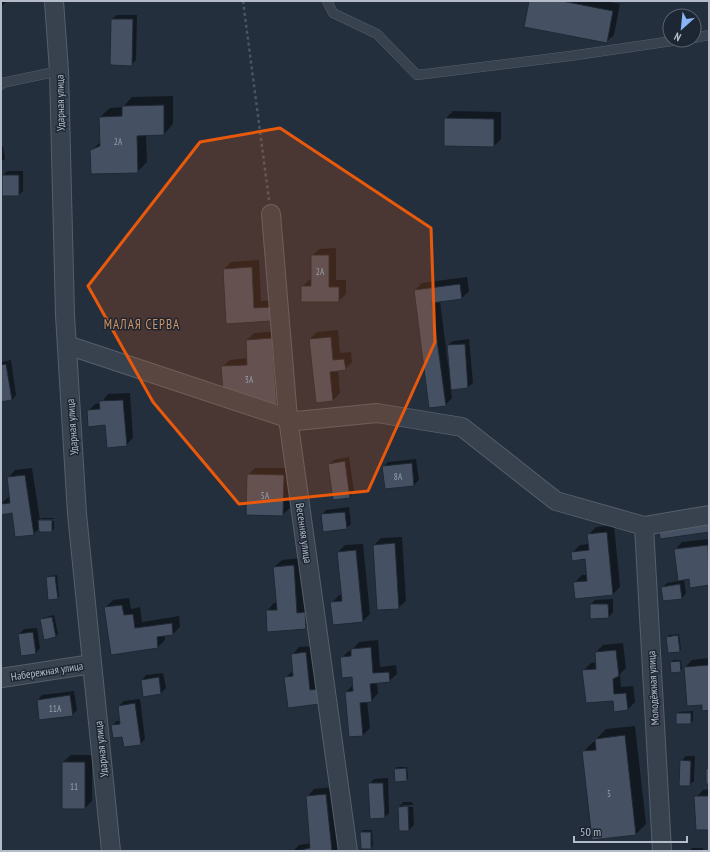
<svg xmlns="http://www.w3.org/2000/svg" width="710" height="852" font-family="'PT Sans Narrow',sans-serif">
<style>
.shadow{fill:#0007}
.building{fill:#455162;stroke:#1f2835}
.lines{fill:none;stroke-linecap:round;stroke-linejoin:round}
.lane-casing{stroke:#565f6c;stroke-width:10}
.street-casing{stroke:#565f6c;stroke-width:20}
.path{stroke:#44595c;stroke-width:2.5;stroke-dasharray:3 3;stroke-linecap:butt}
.lane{stroke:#38414e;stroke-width:9}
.street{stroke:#38414e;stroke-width:18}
.marked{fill:#e8590c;fill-opacity:0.2;stroke:#e8590c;stroke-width:3;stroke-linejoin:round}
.labels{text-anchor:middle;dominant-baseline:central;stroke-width:3;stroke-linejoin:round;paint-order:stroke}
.number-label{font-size:9px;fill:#98a1af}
.street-label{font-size:11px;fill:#b4bcc9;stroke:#1d2633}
.quarter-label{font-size:13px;letter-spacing:1px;fill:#d59563;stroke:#1d2633}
</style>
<rect width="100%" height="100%" fill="#242f3e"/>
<path class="shadow" d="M1,1h5v1l-5,5z
M530,1h76l14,3 -6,31 -8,7z
M117,15h20l-1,45 -5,5 -19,-46z
M173,96v28l-9,10h-18l1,28 -10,10 -46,-21 10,-10 -1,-24 10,-9 13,-1 9,-10z
M453,111l48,1v27l-7,7 -49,-27z
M1,146h2l2,13 -4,2z
M7,171h16v20l-4,4 -16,-19z
M336,248v32h10v14l-7,7 -37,-14 7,-7h3v-24l7,-7z
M259,260l2,41 16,-1 1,13 -51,10 -3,-54 7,-7z
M467,277l2,14 -7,7 -22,3 8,64h2l-2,-20 5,-4 16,-2 4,44 -5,4 -17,2 1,9 -7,7 -30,-115 7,-7z
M338,330l2,23 11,-1 1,10 -7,7 -7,1 2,23 -7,7 -17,2 -6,-63 7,-7z
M279,331l5,67 -7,7 -53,-15 -2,-23 8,-7 18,-2 -1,-18 7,-7z
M11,360l5,35 -4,5 -11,1v-39z
M130,393l3,45 -7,7 -20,-21 -18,-13 7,-7 6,-1 7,-9z
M349,457l5,35 -4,5 -21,-33 5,-4z
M416,459l3,21 -5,5 -31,-18 5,-5z
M32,468l8,52 14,1v8l-2,2 -12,-3 -7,6 -20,-22 -12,2v-10l6,-6 3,-1 -2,-19 7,-8z
M255,468h35v40l-8,7 -34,-40z
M349,507l2,17 -5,4 -24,-13 4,-5z
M42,518h12v1h-13z
M614,525l6,62 -7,7 -37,4 -2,-15 8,-8h5l-2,-17 -13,-5 8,-8 9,-1 -1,-9 8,-8z
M402,537l4,64 -8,7 -24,-63 7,-7z
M709,539v45l-18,2 -1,-8 -6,1 2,14 -4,5 -20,-10 5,-5 12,-2 -4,-31 7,-8z
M363,544l7,70 -7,7 -31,-18 7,-8h3l-4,-43 7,-7z
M300,558l4,48 7,-1 2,16 -8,7 -38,-17 7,-8h3l-3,-36 8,-7z
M57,575l2,21 -2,2 -10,-20 2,-2z
M129,598l2,11 9,-2 2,15 37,-6 1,11 -7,7 -8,1v5l-7,7 -46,7 -7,-46 8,-8z
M613,599v13l-4,5 -18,-13 4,-4z
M54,615l4,19 -2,2 -11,2 -4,-18 2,-2z
M37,628l3,20 -4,5 -17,-19 5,-5z
M679,634l2,15 -2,2 -12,-14 2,-2z
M378,640l2,27 16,-2 1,9 -8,7 -12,1 1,11 -7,8h-4l3,27 -7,7 -17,-43 7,-7v-9l-12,-18 8,-7 3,-1 7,-8z
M623,643l3,25 -6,6 1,13 12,-1 2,16 -7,7 -14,-10 -30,-29 7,-7 6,-1 -1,-10 7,-7z
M312,646l7,57 -34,-25 8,-7 -1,-16 7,-8z
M709,658v51l-6,-5 -15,1 -3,-38 7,-7z
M673,660h8l1,9 -2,2 -9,-9z
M163,673l3,15 -5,5 -17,3 -2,-16 4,-5z
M74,691l3,19 -5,5 -34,-15 4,-5z
M1,695l1,10 -1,1z
M140,699l5,40 -5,5 -17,-8 -11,-10 5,-5h4l-2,-15 5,-5z
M693,711v10l-2,2 -14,-9 2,-2z
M635,726l11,98 -10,10 -43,5 -10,-87 10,-10h3v-3l10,-10z
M71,755h21v46l-7,7 -22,-46z
M686,756h9l-1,25 -5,4 -8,-24z
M397,767h10l1,11 -2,2 -11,-10z
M388,778l1,35 -4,4 -16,-33 5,-5z
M332,787l7,64h-46l6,-6 12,-2 -4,-46 7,-8z
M709,789v40l-13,-32 7,-7z
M403,802h9l1,3h-11v2h11l1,18 -5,5 -10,-23z
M363,830h9l1,16 -2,2 -10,-16z
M692,848h11v3h-13z"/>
<path class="building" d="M529,1h33l51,10 -6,32 -83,-16z
M111,19h22l-1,47 -22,-1z
M164,105v30l-27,1 1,37 -47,1 -1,-24 10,-4 -1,-29 23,-1v-10z
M444,118l50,1v28l-50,-1z
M2,175h17v21h-17z
M311,255h18v32h10v15h-38v-16h10z
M252,267l2,41 17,-1v14l-45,3 -3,-55z
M460,284l2,15 -30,4 14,103 -17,2 -15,-118z
M331,337l2,23 11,-1 2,11 -16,2 3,29 -17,2 -7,-64z
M272,338l5,68 -54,-15 -2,-25 26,-1 -1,-25z
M465,344l3,44 -17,2 -4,-45z
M6,364l6,36 -11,2v-37z
M123,400l4,46 -20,2 -2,-23 -17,2 -1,-17 13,-1 -1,-8z
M345,461l5,37 -17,2 -5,-36z
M412,463l2,23 -29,3 -3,-23z
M247,474l37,1 -1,41 -37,-1z
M25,475l9,60 -19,2 -3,-24 -11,2v-11l9,-1 -3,-26z
M345,512l2,17 -24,3 -2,-18z
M38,520h14v12h-13z
M709,520v12l-49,7 -1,-12z
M607,532l6,63 -38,4 -2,-17 14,-1 -2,-22 -13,2 -1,-9 18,-2 -2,-16z
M395,543l4,66 -22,1 -4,-65z
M708,545l1,40 -19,3 -1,-9 -11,2 -4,-32z
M356,550l7,72 -30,3 -3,-23 12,-1 -5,-49z
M294,565l3,48 8,-1 1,17 -39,3 -1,-22h11l-4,-43z
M55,576l3,23 -10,1 -2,-23z
M680,584l2,15 -19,2 -2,-14z
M590,604h18l1,14 -19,1z
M122,605l2,10 9,-1 2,14 37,-5 1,12 -16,2 1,11 -47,7 -7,-48z
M52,617l4,20 -12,3 -4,-21z
M33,632l3,22 -15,2 -3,-22z
M678,635l2,17 -12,1 -2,-16z
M371,647l2,26 16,-1 1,10 -20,2 2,18 -12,1 3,33 -14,1 -4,-45 8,-1 -1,-14 -10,1 -2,-21 11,-1v-7z
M616,650l3,26 -6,3 1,15 12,-1 2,17 -14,2 -1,-11 -27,2 -4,-33 14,-1 -1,-17z
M306,652l4,38 8,-1 2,15 -32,4 -4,-31 9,-1 -2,-22z
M680,661l1,11 -10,1 -1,-11z
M709,665v45l-7,1v-6l-15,1 -3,-39z
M159,677l2,17 -18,3 -2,-17z
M70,695l3,21 -34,4 -2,-20z
M135,703l6,42 -17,2 -2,-10 -9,1 -2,-13 9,-1 -2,-18z
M676,713h15v11h-15z
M625,735l11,100 -44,5 -10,-89 14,-1 -1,-11z
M680,760l11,1 -1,25h-11z
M62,762h23v47h-23z
M406,768l1,13 -12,1 -1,-13z
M706,768l3,1v15h-3z
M368,783h15l2,35 -15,1z
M326,794l6,57h-35l13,-3 -4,-52z
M694,796h15v34h-13z
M408,806l1,25h-10l-1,-24z
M360,832h11v17h-10z"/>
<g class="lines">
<defs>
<path id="lane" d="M327,1l6,12 44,21 40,41 153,-19 109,-16
M694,38l15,-3
M1,85l1,-2 57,-12"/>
<path id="street" d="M54,1l5,70 6,244 12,199 34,337
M271,214l17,204 60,433
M67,345l229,76 81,-8 85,14 94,74 88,25 65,-11
M644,526l18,325
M1,678l91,-14"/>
</defs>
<use href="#lane" class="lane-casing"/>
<use href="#street" class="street-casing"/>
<path class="path" d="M243,1l26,199"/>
<use href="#lane" class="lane"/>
<use href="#street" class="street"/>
</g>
<path class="marked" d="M280,128l151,100 4,114 -67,149 -129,13 -86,-102 -65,-116 112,-144z"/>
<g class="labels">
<g class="number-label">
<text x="118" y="141">2А</text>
<text x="320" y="271">2А</text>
<text x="249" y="379">3А</text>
<text x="398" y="476">8А</text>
<text x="265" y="495">5А</text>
<text x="55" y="708">11А</text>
<text x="74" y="786">11</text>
<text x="609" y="793">5</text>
</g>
<g class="street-label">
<text transform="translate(60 103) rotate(-91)">Ударная улица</text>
<text transform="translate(72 427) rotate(-94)">Ударная улица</text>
<text transform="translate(304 533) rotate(82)">Весенняя улица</text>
<text transform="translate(47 671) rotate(-9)">Набережная улица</text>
<text transform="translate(653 688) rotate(-93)">Молодёжная улица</text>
<text transform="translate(101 749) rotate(-96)">Ударная улица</text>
</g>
<g class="quarter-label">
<text x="142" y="324">МАЛАЯ СЕРВА</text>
</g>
</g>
<rect width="710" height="852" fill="none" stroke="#b4bcc9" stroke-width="4"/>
<g transform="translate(682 28) rotate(207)"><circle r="19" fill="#1d2633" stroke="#59626f"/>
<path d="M0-3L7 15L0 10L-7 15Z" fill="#8ab4f8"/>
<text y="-6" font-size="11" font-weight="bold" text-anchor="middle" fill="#b4bcc9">N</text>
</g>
<path d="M574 836v6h113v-6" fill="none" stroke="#b4bcc9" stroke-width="2"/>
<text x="580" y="836" font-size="12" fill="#b4bcc9" stroke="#1d2633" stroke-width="3" paint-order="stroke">50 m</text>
</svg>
